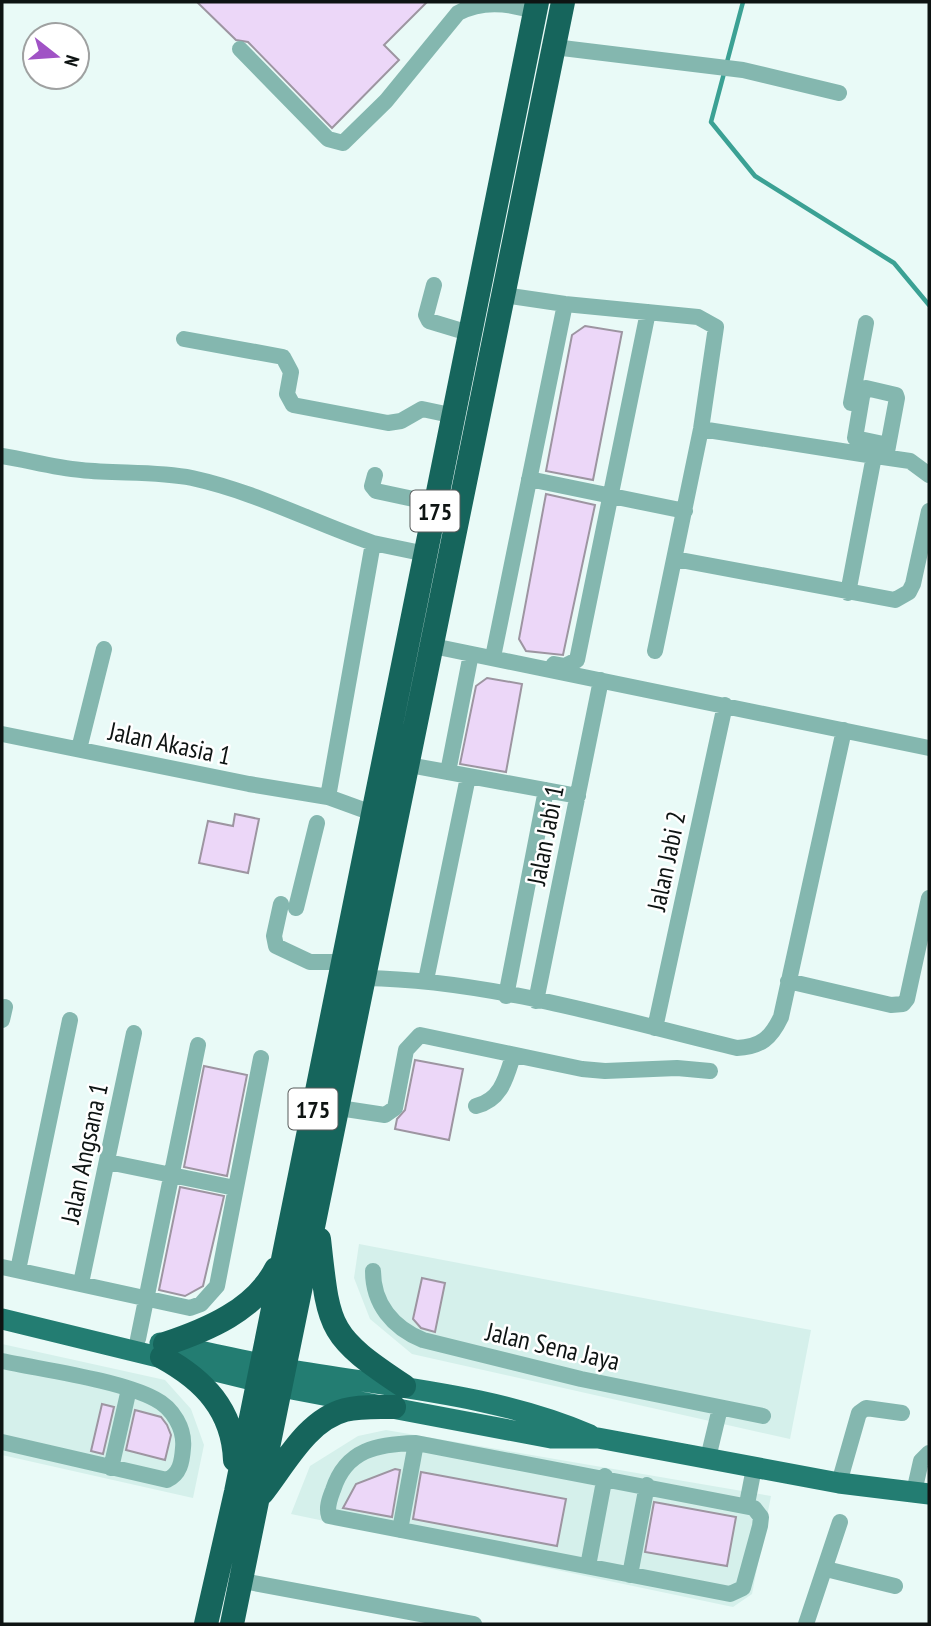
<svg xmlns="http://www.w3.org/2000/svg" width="931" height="1626" font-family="'PT Sans Narrow',sans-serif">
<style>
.built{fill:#d5f0eb}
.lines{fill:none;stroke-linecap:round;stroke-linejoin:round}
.stream{stroke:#3ba194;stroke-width:4.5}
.building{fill:#ecd7f8;stroke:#9d95a1;stroke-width:2}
.minor{stroke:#84b7af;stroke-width:16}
.major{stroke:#237d72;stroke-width:21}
.highway{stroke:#16655c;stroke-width:24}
.labels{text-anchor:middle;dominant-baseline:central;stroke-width:5;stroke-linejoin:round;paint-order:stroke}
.shield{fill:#fff;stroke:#565a5a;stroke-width:2}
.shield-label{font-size:24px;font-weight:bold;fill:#0e1413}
.street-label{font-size:26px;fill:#0e1413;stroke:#fff}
</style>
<rect width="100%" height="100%" fill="#e9faf7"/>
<path class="built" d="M359,1244l452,86 -21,109 -378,-85 -42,-35 -16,-41z
M2,1344l163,36 26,29 13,36 -11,53 -191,-43z
M386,1430l385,66 -19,98 -19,13 -442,-93 19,-48 48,-30z"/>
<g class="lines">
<path class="stream" d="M743,2l-32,120 44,54 139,87 35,42"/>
</g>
<path class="building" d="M197,2h230l-43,43 15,15 -67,68 -84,-86 -12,-2z
M585,326l37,6 -29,148 -47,-9 26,-136z
M546,494l49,11 -32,150 -37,-4 -7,-12z
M487,678l35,6 -16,88 -46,-8 16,-78z
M235,814l24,5 -11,54 -49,-10 9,-42 25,5z
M415,1060l48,9 -14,71 -54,-11 2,-10 8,-9z
M204,1066l43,9 -20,101 -43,-9z
M180,1187l44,9 -21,90 -18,10 -26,-6z
M422,1278l23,5 -10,49 -14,-4 -8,-9z
M102,1404l12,3 -11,47 -12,-3z
M135,1410l26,7 6,8 4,10 -6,25 -39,-10z
M395,1469l5,1 -8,47 -49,-9 13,-24z
M421,1472l145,27 -9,47 -144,-27z
M654,1502l82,15 -9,49 -82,-14z"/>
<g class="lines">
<path class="minor" d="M554,47l189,23 96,23
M240,49l88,90 15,4 43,-42 72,-88c24,-13 52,-10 77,-1
M434,285l-8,30 3,6 43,13
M504,295l61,9 133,13 18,10 -15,102 -46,222
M184,339l99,18 8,15 -4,22 6,11 95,18 13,-2 21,-12 33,7
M851,403l15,-80
M701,429l173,27 -26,137
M2,456c26,4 52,12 79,14 36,4 75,1 111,8 64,14 120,44 181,65
M876,456l34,5 19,14
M886,457l11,-59 -1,-3 -30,-7 -3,3 -8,47 33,7
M375,475l-3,11 4,5 61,13
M529,479l156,32
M675,559l220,41 14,-8 4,-8 16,-73
M433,646l496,102
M493,657l72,-353
M554,664l11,2 12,-6 71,-348
M2,734l247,50 79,13 44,16
M79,749l25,-100
M409,765l169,31
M448,772l23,-118
M328,797l45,-254 53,11
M281,904l-7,32 2,10 34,16h33
M296,908l21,-85
M365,978c125,2 251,41 372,70 24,-1 34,-10 44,-31l63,-287
M426,980l42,-203
M788,981l103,24 12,-1 4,-5 22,-101
M506,996l40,-206
M536,1001l65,-321
M2,1020l3,-13
M655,1028l70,-323
M476,1106c25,-6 30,-28 37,-50
M339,1108l46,7 10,-7 11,-58 14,-15 162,34 23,2 72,-3 33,3
M108,1162l127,26
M2,1267l188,41 11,-4 16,-18 44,-228
M18,1270l52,-250
M373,1271c0,33 20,57 50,69l158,39 182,37
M81,1283l53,-250
M138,1339l60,-294
M2,1361c42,9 117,19 153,38 18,9 30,30 28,49 -1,14 -3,26 -16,32l-165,-38
M416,1443l338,65 7,9 -1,9 -17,62 -13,6 -401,-78c-3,-9 1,-18 4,-26 13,-41 45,-46 83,-47z
M708,1458l12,-50
M111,1468l18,-79
M839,1483l20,-70 7,-5 36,5
M914,1492l7,-31 8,-8
M747,1504l7,-36
M400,1530l16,-87
M588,1566l17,-90
M826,1569l69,17
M630,1575l17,-90
M243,1581l231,43
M806,1624l34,-102"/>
<path class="major" d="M2,1319l279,68 270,51h47l241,45 90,11
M160,1343c42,8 84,18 126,26 101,18 209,25 304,66"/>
<path class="highway" d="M319,1239c10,90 8,96 85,147
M165,1344c42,-14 90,-34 111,-75
M162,1357c42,23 71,53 73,103
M262,1493c23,-29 45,-73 83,-83 15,-4 34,-3 49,-3
M206,1624l30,-132 301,-1490
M232,1624l331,-1622"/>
</g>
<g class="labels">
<g class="shield">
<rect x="410.5" y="490.5" width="49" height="41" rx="5"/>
<rect x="288.5" y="1088.5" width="49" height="41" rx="5"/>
</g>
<g class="shield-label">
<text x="435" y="511">175</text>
<text x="313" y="1109">175</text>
</g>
<g class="street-label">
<text transform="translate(170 743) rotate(12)">Jalan Akasia 1</text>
<text transform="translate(545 835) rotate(-79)">Jalan Jabi 1</text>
<text transform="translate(666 861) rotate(-78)">Jalan Jabi 2</text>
<text transform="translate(84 1153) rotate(-78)">Jalan Angsana 1</text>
<text transform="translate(553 1346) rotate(13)">Jalan Sena Jaya</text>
</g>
</g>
<rect width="931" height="1626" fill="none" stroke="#0e1413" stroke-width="7"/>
<g transform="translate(56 56) rotate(107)"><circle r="33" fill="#ffffff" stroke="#9fa1a1" stroke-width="2"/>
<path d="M0-5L12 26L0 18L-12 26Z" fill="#a053c5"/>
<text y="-10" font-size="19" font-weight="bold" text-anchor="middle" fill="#0e1413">N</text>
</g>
</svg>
